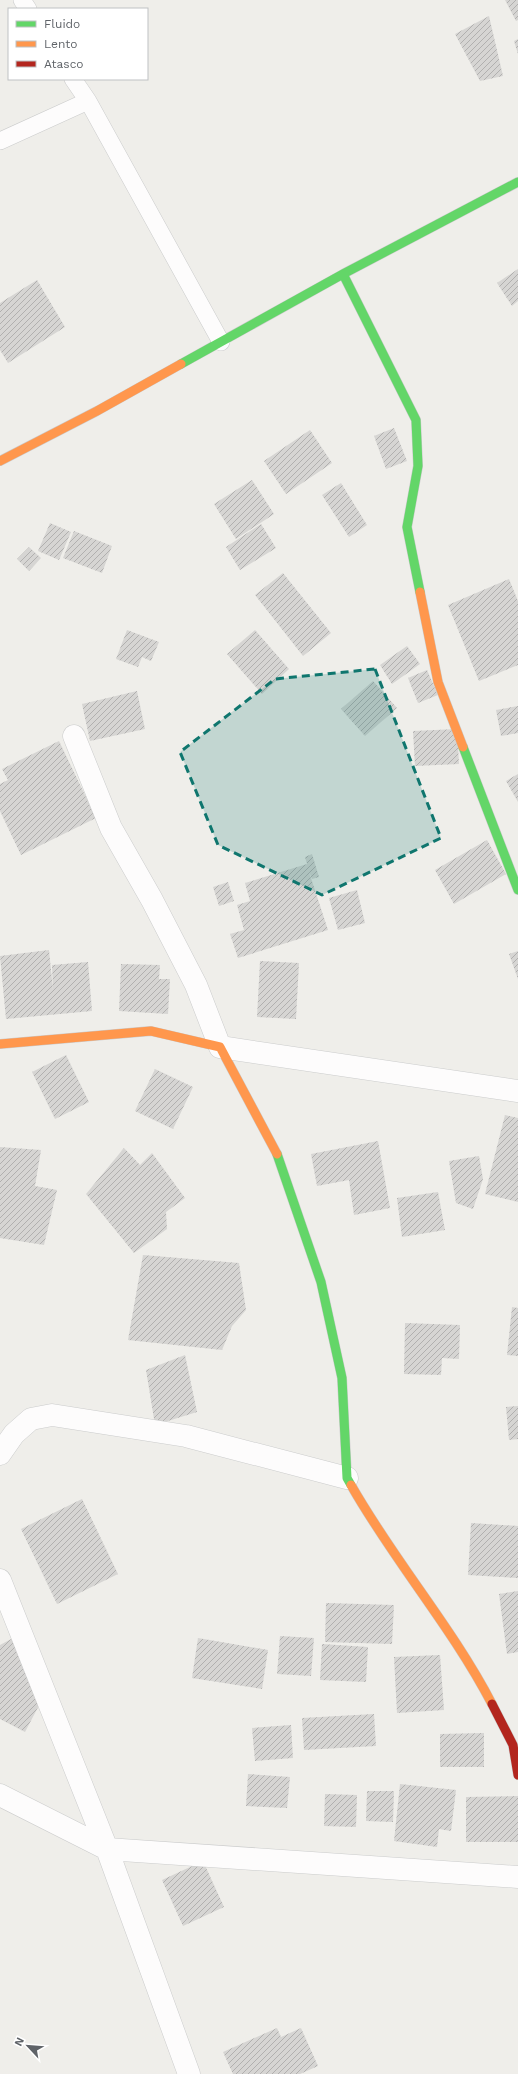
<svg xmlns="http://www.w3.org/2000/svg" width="518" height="2074" font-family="'Work Sans',sans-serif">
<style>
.building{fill:url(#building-hatch)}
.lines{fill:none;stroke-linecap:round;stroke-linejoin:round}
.lane-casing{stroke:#cbcccc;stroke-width:18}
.street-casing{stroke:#cbcccc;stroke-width:23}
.fast-casing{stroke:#cacacb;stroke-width:10}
.slow-casing{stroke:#cacacb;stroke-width:10}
.jam-casing{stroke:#cacacb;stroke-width:10}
.lane{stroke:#fdfcfc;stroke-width:17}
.street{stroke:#fdfcfc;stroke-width:22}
.fast{stroke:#63d668;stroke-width:9}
.slow{stroke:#ff974d;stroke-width:9}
.jam{stroke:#b3261e;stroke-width:9}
.marked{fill:#0f766e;fill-opacity:0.2;stroke:#0f766e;stroke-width:3;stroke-dasharray:8 5;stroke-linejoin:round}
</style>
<defs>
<pattern id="building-hatch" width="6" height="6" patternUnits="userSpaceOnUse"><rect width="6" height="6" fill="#d6d5d3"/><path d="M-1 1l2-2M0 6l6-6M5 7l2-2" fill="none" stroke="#b1b0af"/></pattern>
</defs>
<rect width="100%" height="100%" fill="#efeeea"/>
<path class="building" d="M505,0h13v20l-2,1z
M489,16l14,60 -23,5 -25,-47z
M518,39v15l-4,-13z
M518,269v32l-6,5 -15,-23z
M37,280l28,47 -57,36 -8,-13v-47z
M394,428l13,33 -21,8 -12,-33z
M310,430l22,33 -46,31 -22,-33z
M252,480l22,34 -38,25 -22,-35z
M341,483l26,42 -18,12 -27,-42z
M50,523l21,9 -12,28 -21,-9z
M261,524l15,24 -36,22 -14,-23z
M74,531l38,15 -10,27 -39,-15z
M29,547l12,11 -12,13 -12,-12z
M283,573l48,60 -28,23 -48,-61z
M509,579l9,22v64l-39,16 -31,-76z
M127,630l32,12 -8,19 -9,-4 -4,10 -22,-8z
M255,630l34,39 -27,25 -35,-40z
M407,646l13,18 -28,20 -12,-19z
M427,670l11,25 -20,8 -10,-25z
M373,681l24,27 -32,28 -24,-27z
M137,691l8,38 -55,12 -8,-37z
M518,706v27l-17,3 -5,-26z
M457,729l2,35 -44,2 -2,-35z
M59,741l37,77 -75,37 -21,-44v-27l8,-4 -6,-11z
M518,774v28l-12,-21z
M487,840l19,34 -52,30 -19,-34z
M312,854l7,23 -7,2 -3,-7 19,58 -90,28 -8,-24 14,-4 -7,-25 13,-4 -5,-18 62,-19 -2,-7z
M228,882l6,19 -15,5 -6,-19z
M357,890l8,33 -27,7 -9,-32z
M49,950l4,40 -1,-25 36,-3 4,49 -86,8 -6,-63z
M518,951v28l-9,-25z
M260,961l39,2 -3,56 -39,-2z
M121,964l39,1 -1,14h11l-2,35 -49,-3z
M66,1055l23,47 -34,17 -23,-47z
M155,1069l38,18 -20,42 -38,-18z
M505,1115l13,3v84l-33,-8z
M378,1141l12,67 -36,7 -5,-35 -32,6 -6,-32z
M0,1147l41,3 -6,36 22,4 -13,55 -44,-7z
M124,1148l16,17 12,-12 33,45 -19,14 1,17 -33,24 -48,-59z
M479,1156l4,23 -10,30 -17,-6 -7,-42z
M438,1192l7,38 -43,7 -5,-39z
M143,1255l96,8 7,47 -14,16 -10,24 -94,-10z
M512,1307l6,1v48l-11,-1z
M405,1323l55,2 -1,34 -17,-1 -1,17 -37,-1z
M185,1355l12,57 -42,13 -9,-55z
M518,1406v33l-9,1 -3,-33z
M82,1499l36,75 -61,30 -36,-75z
M471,1523l47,3v52l-50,-3z
M518,1591v61l-11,2 -8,-60z
M326,1603l68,2 -2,39 -67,-2z
M280,1636l34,2 -3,38 -34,-2z
M13,1638l31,58 -19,36 -25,-13v-74z
M198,1638l70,12 -6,39 -70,-11z
M322,1644l46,3 -2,35 -46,-2z
M440,1655l4,55 -47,3 -3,-56z
M374,1714l2,32 -72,4 -2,-32z
M291,1725l2,33 -38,3 -3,-33z
M484,1733v34h-44v-33z
M248,1774l42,3 -3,31 -41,-2z
M400,1784l56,6 -5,41 -12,-2 -2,18 -43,-6z
M367,1791h27l-1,31 -27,-1z
M325,1794l32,1 -1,32 -32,-1z
M518,1796v46h-52v-45z
M203,1861l21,46 -41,19 -21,-46z
M277,2028l4,9 20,-9 17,38 -18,8h-67l-10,-22z"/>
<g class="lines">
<defs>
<path id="lane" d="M22,0l6,9
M73,79l15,22
M0,141l88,-40 133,241"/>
<path id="street" d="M74,736l37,92 41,72 44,85 24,62 298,44
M0,1454l14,-20 17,-15 21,-4 134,21 161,42
M0,1580l107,269 82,225
M0,1795l107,54 411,28"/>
<path id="fast" d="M343,274l73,146 2,46 -11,61 13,65
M181,364l162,-90 175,-92
M463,747l55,143
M277,1154l44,128 21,96 5,100 4,7"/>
<path id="slow" d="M0,461l97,-50 84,-47
M420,592l18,90 25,65
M0,1044l151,-13 69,16 57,107
M351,1485c43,76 101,142 141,219"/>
<path id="jam" d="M492,1704l21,41 5,30"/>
</defs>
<use href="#lane" class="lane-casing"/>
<use href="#street" class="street-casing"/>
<use href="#fast" class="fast-casing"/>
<use href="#slow" class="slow-casing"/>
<use href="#jam" class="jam-casing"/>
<use href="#lane" class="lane"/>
<use href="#street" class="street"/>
<use href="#fast" class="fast"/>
<use href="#slow" class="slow"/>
<use href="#jam" class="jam"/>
</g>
<path class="marked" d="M375,669l66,169 -119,57 -104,-50 -38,-93 95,-73z"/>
<rect x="8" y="8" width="140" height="72" fill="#ffffff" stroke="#bfc1c3"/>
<rect x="16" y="21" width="20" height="6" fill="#63d668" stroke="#bfc1c3"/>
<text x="44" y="28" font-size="12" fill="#5f6368">Fluido</text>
<rect x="16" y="41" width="20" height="6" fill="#ff974d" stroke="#bfc1c3"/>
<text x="44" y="48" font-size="12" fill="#5f6368">Lento</text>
<rect x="16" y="61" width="20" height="6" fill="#b3261e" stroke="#bfc1c3"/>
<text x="44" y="68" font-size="12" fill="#5f6368">Atasco</text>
<g transform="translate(28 2046) rotate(296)" stroke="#ffffff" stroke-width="3" paint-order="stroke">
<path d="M0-3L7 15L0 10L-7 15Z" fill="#5f6368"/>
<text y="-6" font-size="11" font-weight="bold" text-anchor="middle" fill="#5f6368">N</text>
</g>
</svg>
